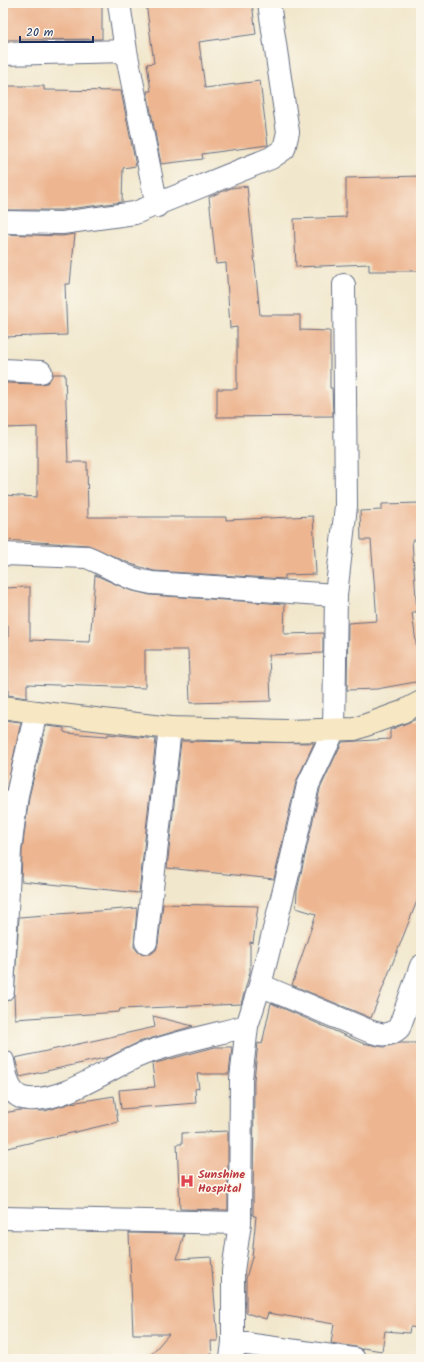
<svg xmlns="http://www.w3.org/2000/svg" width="424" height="1362" font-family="Kalam,sans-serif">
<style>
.building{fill:#edb590}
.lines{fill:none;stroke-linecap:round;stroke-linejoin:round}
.street-casing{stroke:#666f84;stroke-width:24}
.secondary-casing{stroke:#666f84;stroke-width:24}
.street{stroke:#fff;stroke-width:22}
.secondary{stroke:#f7e8c3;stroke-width:22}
.labels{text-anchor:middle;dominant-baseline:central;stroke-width:3.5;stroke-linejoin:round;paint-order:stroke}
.health-label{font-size:12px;font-weight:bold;fill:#be3a42;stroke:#fbf7ec;text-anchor:start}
</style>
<rect width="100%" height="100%" fill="#fbf7ec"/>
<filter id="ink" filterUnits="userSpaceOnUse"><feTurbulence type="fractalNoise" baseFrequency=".025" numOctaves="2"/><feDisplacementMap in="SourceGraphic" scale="8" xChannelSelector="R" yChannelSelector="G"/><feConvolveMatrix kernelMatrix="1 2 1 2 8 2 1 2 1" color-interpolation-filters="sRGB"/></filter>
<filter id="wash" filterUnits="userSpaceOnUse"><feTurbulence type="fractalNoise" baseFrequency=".012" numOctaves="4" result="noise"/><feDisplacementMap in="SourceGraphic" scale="16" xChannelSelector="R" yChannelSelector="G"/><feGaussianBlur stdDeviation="0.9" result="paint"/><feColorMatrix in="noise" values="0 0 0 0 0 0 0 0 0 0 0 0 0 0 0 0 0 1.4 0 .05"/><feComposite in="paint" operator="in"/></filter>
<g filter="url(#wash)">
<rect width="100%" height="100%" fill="#f1e7cc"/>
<g id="blocks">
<path class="building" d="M3,3h99v36l-99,1z
M146,3h106l4,31 -57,8 6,46 55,-7 8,64 -66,9 1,5 -42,5 -14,-73h4l-4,-27 7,-1z
M3,86h41v4l77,1 15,75 -13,2 -1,34 -61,8h-58z
M421,176v95h-52v-7l-73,3 -2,-48 52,-2v-39z
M247,186l13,129h40v15l30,1v57h2l1,28 -116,1v-28h20v-62l-7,1 -4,-65 -10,1 -7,-67 22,-9z
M3,234l59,2 13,-2 -5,50h-5l2,51 -64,2z
M53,374h12l3,88h19l1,55h138v3l87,-4 3,58 -31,1v4l-131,-8 -23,-7 -43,-19 -85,-5v-45l34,2v-70l-34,1v-45l38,1 6,-1z
M421,503v37h-9l5,72h-5l9,69 -44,8 -30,1 1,-67 29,-2 -6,-81h-10l-1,-29 22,-1v-6z
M95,575l34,15 21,5 135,9 -1,30 39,-1v20l-54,2 2,46 -81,2 -2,-53h-43v38l-118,-4v14l-19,-3v-70h-5v-37l27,-1v53l60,2z
M3,720l18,2 -18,84z
M414,720h7v171l-50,127 -79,-33 24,-71 -20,-6 1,-17 23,-102 22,-47 48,-3v-9z
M46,726l18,2v4l3,1 41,3v-2l48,5 -17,154 -118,-12 1,-30 7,-54z
M181,741l133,2 -18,39 -22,97 -107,-11z
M163,904l95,2 -5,37 -3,-1v30l-9,32 -121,5 -1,3 -104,7 -1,-23 5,-79 118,-9 -3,39 4,5 7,2h6l5,-4 2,-6z
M271,1003l91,40 22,4 16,-4h21v285l-11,-1 -1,6 -24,-2 -3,20 -19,-3v2l-7,-3 -25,-4 3,-19 -66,-11 -2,6 -20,-6v-35l6,-21 4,-41h-3l1,-136 4,-37 4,1z
M153,1016l40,10 -54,16 -30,15 -89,20 -5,-19 140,-31z
M215,1047h17l-3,27h-32l2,14 -4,1 1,14 -75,6 -2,-19 36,-3 -3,-23z
M114,1096l4,26 -115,27v-36l18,-3 24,1 26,-8z
M228,1131v79l-48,-1 -3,-65h5v-11z
M129,1233l55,1 -7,25 34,-2 7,84h-7l1,18h-65l22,-25h-36z"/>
</g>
</g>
<g filter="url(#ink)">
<use href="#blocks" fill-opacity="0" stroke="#666f84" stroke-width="1"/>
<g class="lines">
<defs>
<path id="street" d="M119,3l7,48 31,155
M3,54l123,-3
M3,222l59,1 73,-10 136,-55 13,-9 4,-17 -19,-129
M3,370l38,2
M3,554l84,3c25,10 37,22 65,26l184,12
M146,942l24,-214
M260,985l109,46c12,4 20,6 30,-3l22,-62
M3,990l7,-140 7,-55 19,-83
M3,1061c3,15 5,36 25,38 37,3 81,-32 115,-45 34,-12 69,-19 104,-28
M3,1218l237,5
M233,1342l121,17
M231,1359l2,-17v-71l7,-48 1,-144 6,-53 13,-41 30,-119 18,-81 26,-55 2,-135 10,-89 -2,-221"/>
<path id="secondary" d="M3,707l33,5 134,16 116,3 69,-2 47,-17 19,-10"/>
</defs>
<use href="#street" class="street-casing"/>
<use href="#secondary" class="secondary-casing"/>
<use href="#street" class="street"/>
<use href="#secondary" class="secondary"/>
</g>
</g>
<defs>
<symbol id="hospital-bare" viewBox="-9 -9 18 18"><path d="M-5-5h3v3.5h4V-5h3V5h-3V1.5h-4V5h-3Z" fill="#e0444e" stroke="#fbf7ec" stroke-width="2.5" paint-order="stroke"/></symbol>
</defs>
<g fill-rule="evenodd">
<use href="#hospital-bare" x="177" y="1171" width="20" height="20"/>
</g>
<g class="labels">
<g class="health-label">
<text x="198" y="1174">Sunshine<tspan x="198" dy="14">Hospital</tspan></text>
</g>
</g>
<rect width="424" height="1362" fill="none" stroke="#fbf7ec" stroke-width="16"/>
<path d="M20 36v6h73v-6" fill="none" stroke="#1b2f5e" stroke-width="2"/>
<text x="26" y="36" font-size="12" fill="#1b2f5e" stroke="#fbf7ec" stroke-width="3" paint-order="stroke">20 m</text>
</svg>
